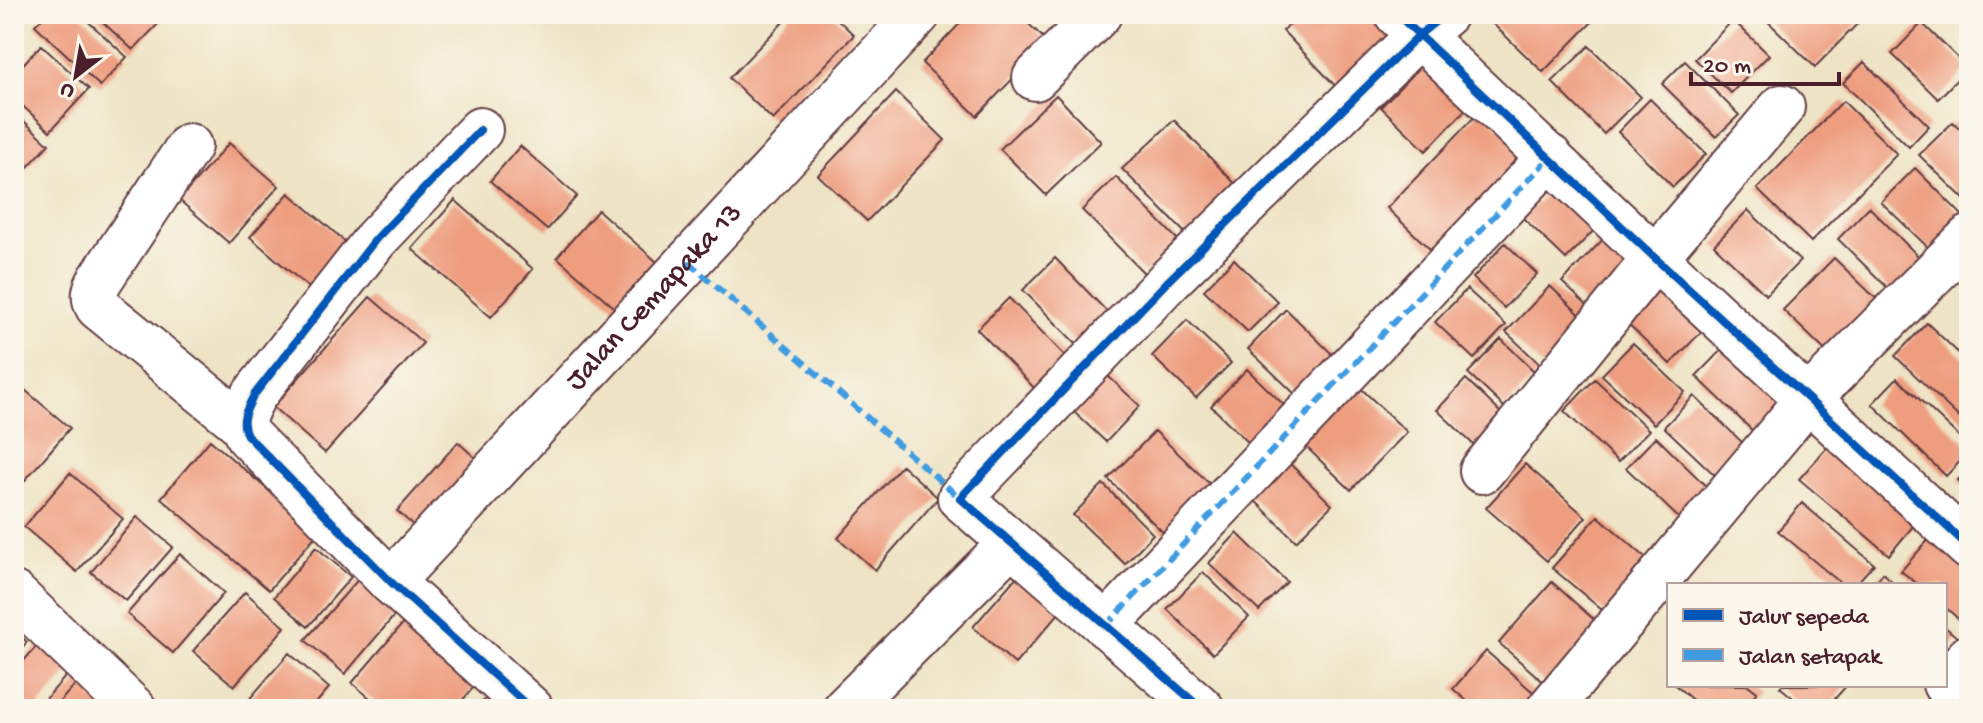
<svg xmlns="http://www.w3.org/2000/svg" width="1983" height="723" font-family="'Gochi Hand',sans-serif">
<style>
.building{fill:#ee9d7f}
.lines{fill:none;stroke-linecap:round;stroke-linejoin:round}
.street-casing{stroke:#633c42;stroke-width:48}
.street{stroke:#fff;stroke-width:44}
.quiet{stroke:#409be1;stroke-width:6;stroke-dasharray:12 6;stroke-linecap:butt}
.cycleway-casing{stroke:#fbf7ec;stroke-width:13}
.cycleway{stroke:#0057b8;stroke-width:8}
.labels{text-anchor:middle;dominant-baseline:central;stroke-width:8;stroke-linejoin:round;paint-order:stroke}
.street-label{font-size:30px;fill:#4a1f2b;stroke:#fbf7ec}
</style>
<rect width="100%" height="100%" fill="#fbf7ec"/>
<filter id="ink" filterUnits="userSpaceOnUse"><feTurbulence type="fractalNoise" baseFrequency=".0125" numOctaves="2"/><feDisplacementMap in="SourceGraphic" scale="16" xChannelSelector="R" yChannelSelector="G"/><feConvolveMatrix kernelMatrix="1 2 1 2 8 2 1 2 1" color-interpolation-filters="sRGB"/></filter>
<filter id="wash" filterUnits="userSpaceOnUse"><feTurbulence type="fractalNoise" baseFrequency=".006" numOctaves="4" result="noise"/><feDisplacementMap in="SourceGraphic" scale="32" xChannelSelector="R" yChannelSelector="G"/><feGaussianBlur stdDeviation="1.8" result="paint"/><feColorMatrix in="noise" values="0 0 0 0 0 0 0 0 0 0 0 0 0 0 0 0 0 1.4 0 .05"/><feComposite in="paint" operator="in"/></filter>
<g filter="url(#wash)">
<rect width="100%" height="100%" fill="#eee3c4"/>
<g id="blocks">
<path class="building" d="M46,14h34l47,43 -27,29 -65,-61z
M94,14h55l10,9 -26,27z
M791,14h41l22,21 -81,85 -44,-42z
M969,14h49l30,28 -71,74 -55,-53z
M1301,14h71l25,27 -55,52 -59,-62z
M1499,14h90l6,5 -52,53 -52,-50z
M1760,14h107l-52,53z
M1733,20l36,35 -38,38 -36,-34z
M1922,23l46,45 -30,31 -46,-45z
M41,45l48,44 -39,42 -36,-33v-24z
M1589,46l52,51 -37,37 -52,-52z
M1425,61l46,43 -45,47 -45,-44z
M1685,61l54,54 -23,22 -54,-53z
M1864,62l65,64 -20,21 -66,-64z
M896,92l49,48 -78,81 -49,-46z
M1056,95l45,47 -55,53 -46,-46z
M1650,99l56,55 -33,33 -55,-55z
M1843,101l54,53 -86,88 -54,-53z
M1481,110l49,47 -94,98 -49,-47z
M14,112l35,32 -35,38z
M1174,120l72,75 -50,49 -74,-75z
M1953,122l16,16v66l-50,-49z
M229,143l50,43 -50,57 -50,-43z
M520,146l57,50 -30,34 -57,-49z
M1915,168l54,54 -28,38 -60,-58z
M1116,177l63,64 -34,33 -63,-64z
M1557,182l44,41 -35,36 -43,-41z
M289,193l59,51 -39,44 -59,-51z
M455,200l78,69 -42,48 -79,-68z
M1869,207l61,61 -31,31 -61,-60z
M598,210l59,52 -41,47 -59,-52z
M1748,210l52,51 -34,34 -52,-50z
M1612,230l34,33 -50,51 -34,-32z
M1505,243l32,31 -33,34 -31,-30z
M1055,258l61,63 -32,31 -61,-62z
M1834,258l55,53 -51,52 -55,-53z
M1234,259l44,43 -30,30 -44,-42z
M1664,276l47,46 -41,42 -47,-45z
M1550,286l41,39 -44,46 -41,-39z
M1467,289l39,36 -32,34 -39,-37z
M370,297l53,46 -98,110 -52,-46z
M1009,298l64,66 -32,31 -64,-66z
M1286,309l49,48 -38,39 -49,-47z
M1187,320l44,43 -35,35 -44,-42z
M1927,323l42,40v64l-74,-71z
M1734,337l67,63 -39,40 -66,-64z
M1501,339l36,35 -32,34 -37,-35z
M1633,343l52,49 -31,32 -52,-49z
M1247,369l41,40 -36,37 -41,-40z
M1107,375l33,31 -34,36 -33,-31z
M1897,378l72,68v6l-23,24 -74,-72z
M1466,379l39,38 -29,30 -39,-37z
M1595,379l54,51 -31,32 -54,-51z
M1352,380l55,52 -56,58 -54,-52z
M19,385l51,43 -56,65v-102z
M1694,396l53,51 -29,31 -54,-51z
M1155,431l61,59 -47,48 -61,-59z
M1656,437l54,53 -29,30 -55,-52z
M210,440l108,93 -49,57 -108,-92z
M458,442l26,24 -60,69 -27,-24z
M1830,444l89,75 -30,36 -90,-76z
M1280,454l52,51 -36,36 -51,-50z
M1525,464l61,53 -39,44 -61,-53z
M902,465l36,33 -63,72 -37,-32z
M1969,469v22l-11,-11z
M70,473l53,46 -46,53 -53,-45z
M1103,484l50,50 -28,30 -52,-49z
M1802,503l72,61 -19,21h-12l-65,-54z
M1598,516l55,48 -45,51 -56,-47z
M137,517l36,30 -47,54 -35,-29z
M1237,533l50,49 -28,29 -50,-48z
M1930,538l39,33v57l-24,-21v-22h-26l-18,-14z
M316,547l35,30 -43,50 -34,-30z
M180,554l44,39 -51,60 -46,-39z
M1203,572l46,45 -36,37 -46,-45z
M1883,573l13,12h-23z
M362,575l38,34 -55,65 -40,-34z
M1018,575l42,37 -45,52 -42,-37z
M1552,582l49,44 -53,60 -49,-43z
M245,592l40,35 -51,59 -41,-35z
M412,613l72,62 -29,34h-72l-31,-26z
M1945,627l13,11 -13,14z
M14,630l13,12 -13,15z
M42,640l31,28 -36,41h-12l-11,-9v-28z
M1486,651l56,49 -7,9h-59l-23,-20z
M289,653l40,35 -18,21h-70z
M83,676l38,33h-68z
M1675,685h73l9,7 -15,17h-39z
M1782,685h65l-21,24h-20l-26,-22z
M487,697l13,12h-23z"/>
</g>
</g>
<g filter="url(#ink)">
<use href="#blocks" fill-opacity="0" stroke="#633c42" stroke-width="2"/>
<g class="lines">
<defs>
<g id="street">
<path d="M1397,14l258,244 314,289"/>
<path d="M1035,78l64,-64"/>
<path d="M480,130l-104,109 -122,156c-7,14 -15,25 -7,40l144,147 140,127"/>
<path d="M189,146l-89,134c-5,9 -8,17 -2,27l145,118"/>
<path d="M1482,471l173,-213 127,-151"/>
<path id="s1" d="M391,582l527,-568"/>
<path d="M14,594l120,115"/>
<path d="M1106,626l444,-469"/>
<path d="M1945,684l24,-27"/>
<path d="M845,709l166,-166"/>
<path d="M1202,709l-242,-211 209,-218 250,-245 26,-21"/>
<path d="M1549,709l260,-311 160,-160"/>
</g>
</defs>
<use href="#street" class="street-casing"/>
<use href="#street" class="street"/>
<path class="quiet" d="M688,262l272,236
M1106,626l444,-469"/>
<defs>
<path id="cycleway" d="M1397,14l258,244 314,289
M480,130l-104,109 -122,156c-7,14 -15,25 -7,40l144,147 140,127
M1202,709l-242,-211 209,-218 250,-245 26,-21"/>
</defs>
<use href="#cycleway" class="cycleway-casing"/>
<use href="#cycleway" class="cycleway"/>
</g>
</g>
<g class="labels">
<g class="street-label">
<text stroke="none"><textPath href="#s1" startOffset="388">Jalan Cemapaka 13</textPath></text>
</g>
</g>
<rect width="1983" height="723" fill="none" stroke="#fbf7ec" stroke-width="48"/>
<rect x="1667" y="583" width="280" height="104" fill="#fbf7ec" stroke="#b4a19f" stroke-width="2"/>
<rect x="1683" y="609" width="40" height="12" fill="#0057b8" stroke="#b4a19f" stroke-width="2"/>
<text x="1739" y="623" font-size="24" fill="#4a1f2b">Jalur sepeda</text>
<rect x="1683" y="649" width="40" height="12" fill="#409be1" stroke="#b4a19f" stroke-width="2"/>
<text x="1739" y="663" font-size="24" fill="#4a1f2b">Jalan setapak</text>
<g transform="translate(76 76) rotate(211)" stroke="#fbf7ec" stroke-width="6" paint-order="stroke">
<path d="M0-6L14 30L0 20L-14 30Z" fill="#4a1f2b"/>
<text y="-12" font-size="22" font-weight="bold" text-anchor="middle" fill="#4a1f2b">U</text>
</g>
<path d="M1691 72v12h148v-12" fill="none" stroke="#4a1f2b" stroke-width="4"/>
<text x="1703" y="72" font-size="24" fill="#4a1f2b" stroke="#fbf7ec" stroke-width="6" paint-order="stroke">20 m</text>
</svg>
